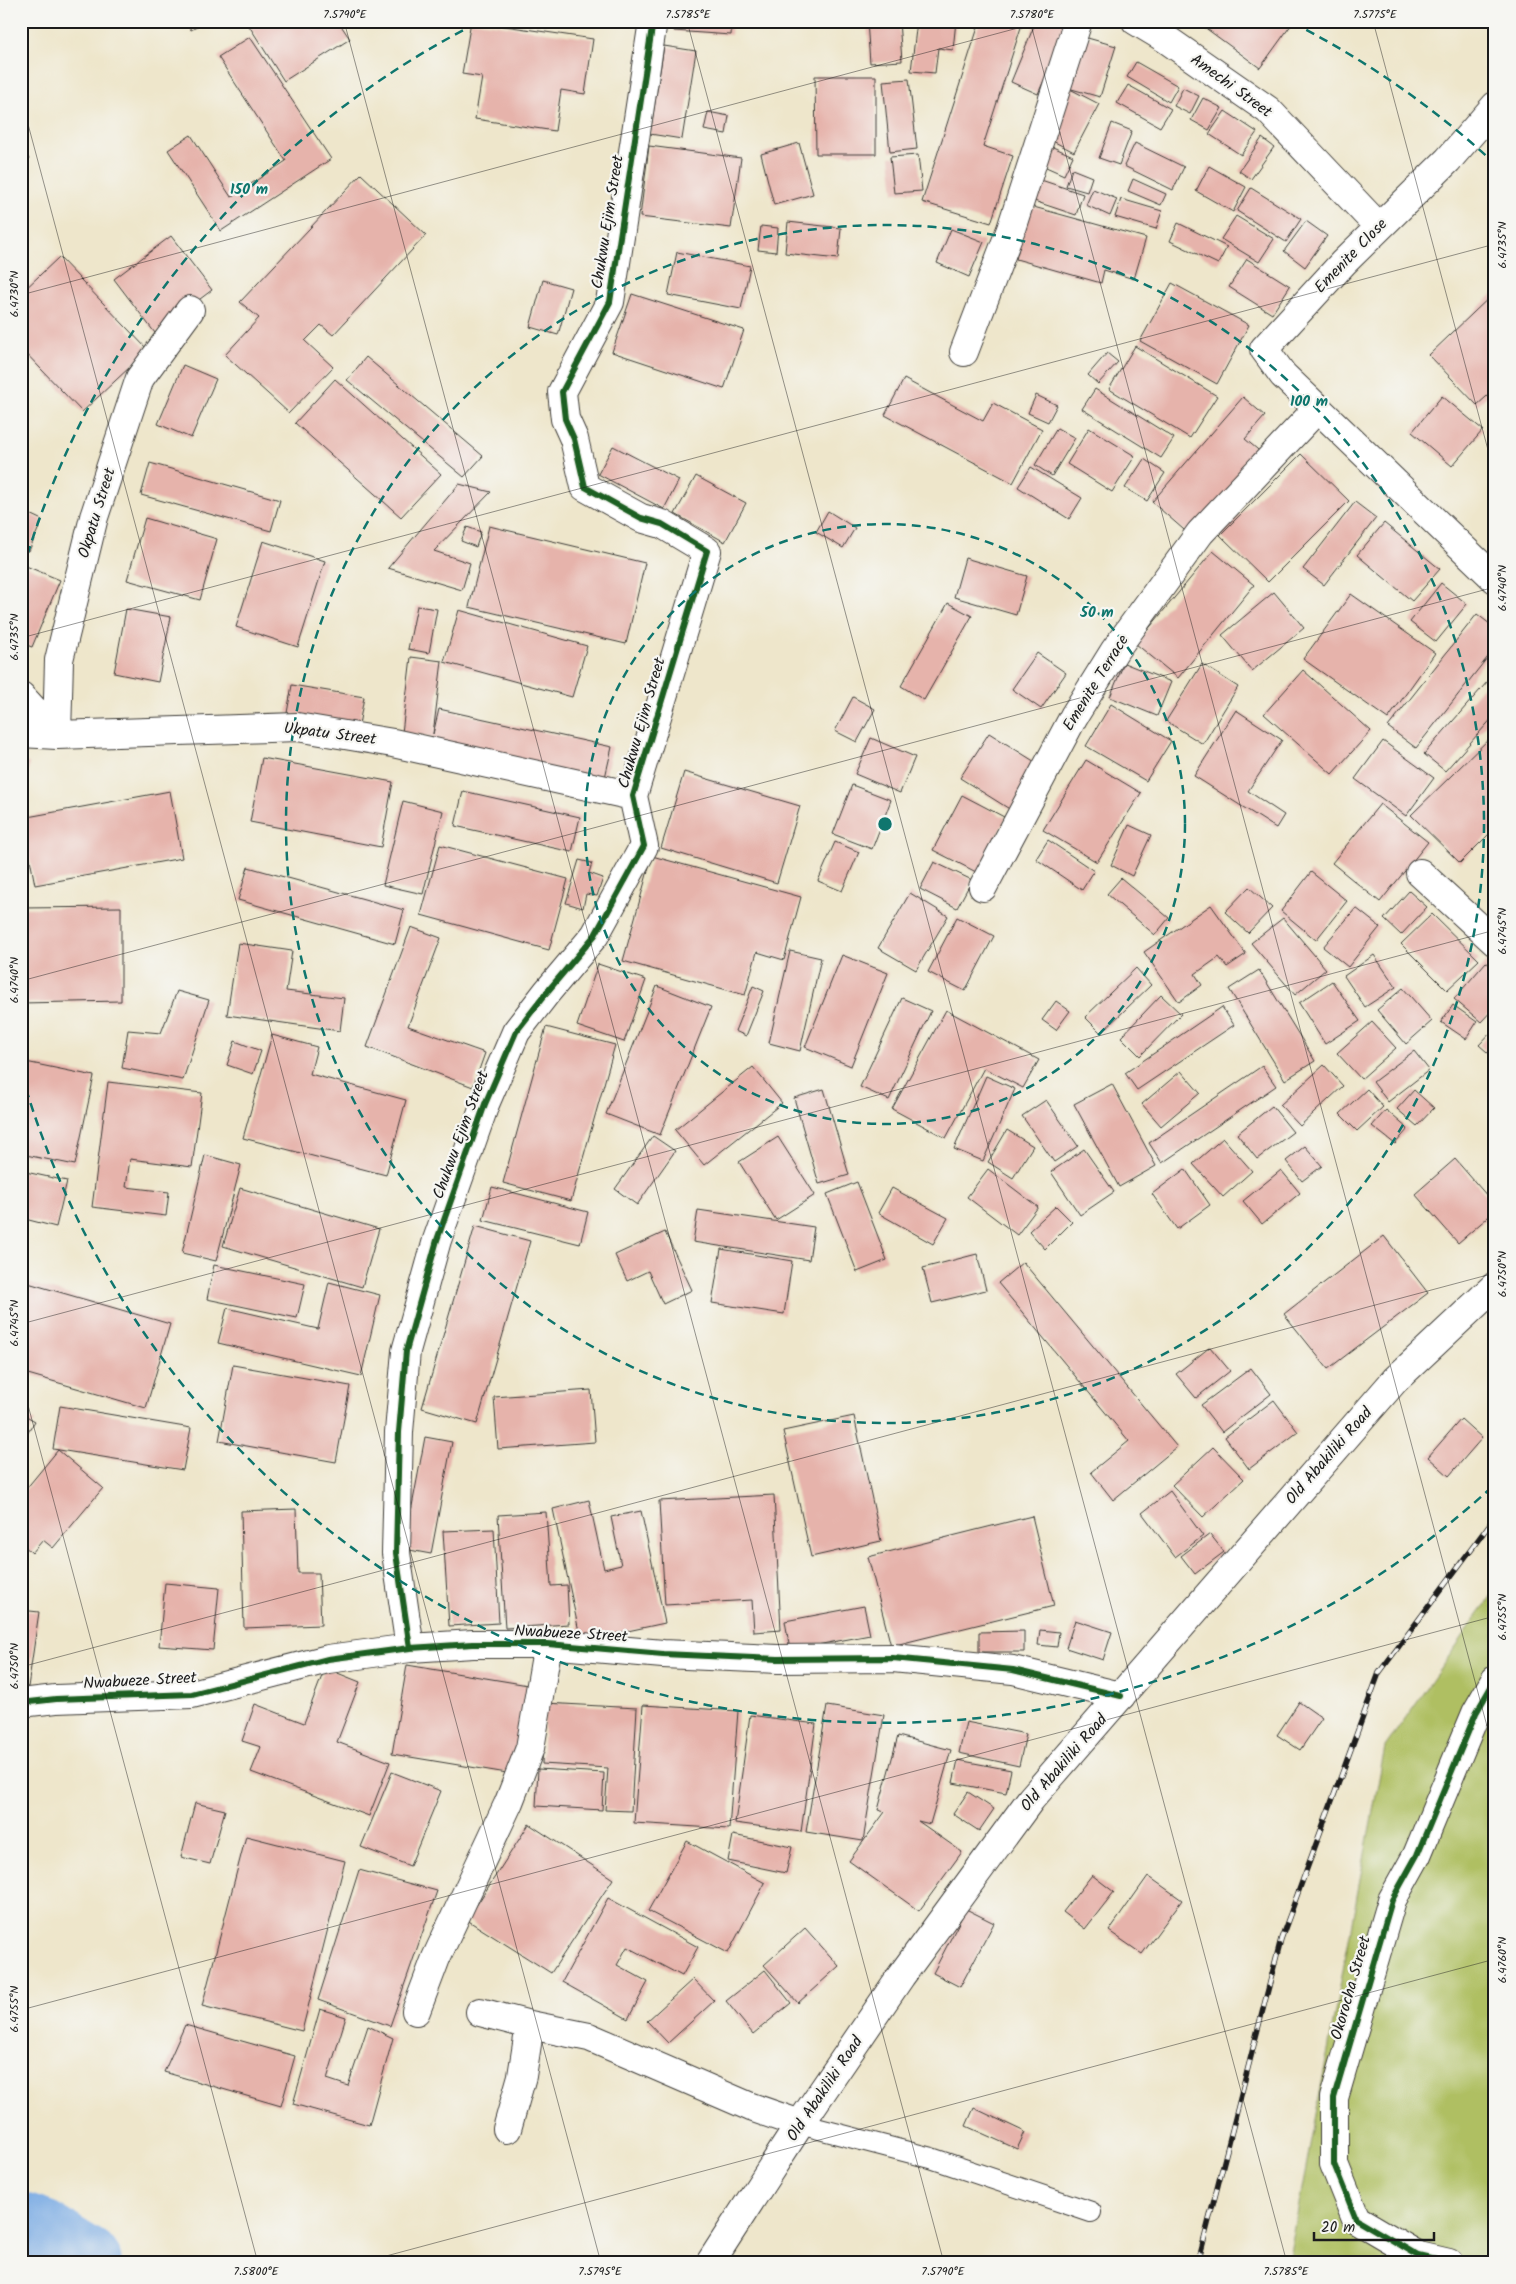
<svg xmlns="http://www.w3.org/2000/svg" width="1516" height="2284" font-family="Kalam,sans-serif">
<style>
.green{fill:#afbf62;stroke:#666e3f}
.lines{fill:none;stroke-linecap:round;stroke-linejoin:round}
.river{stroke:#77a9e3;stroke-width:72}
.building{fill:#e6b3ab}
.lane-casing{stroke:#3c3a36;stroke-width:22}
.street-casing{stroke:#3c3a36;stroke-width:30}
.primary-casing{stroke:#3c3a36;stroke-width:30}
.lane{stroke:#fff;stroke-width:20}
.street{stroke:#fff;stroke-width:28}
.primary{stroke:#fff;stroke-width:28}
.rail-casing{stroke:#1c1c1c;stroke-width:5.5}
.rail{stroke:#f6f6f2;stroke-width:4;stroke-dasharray:11;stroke-linecap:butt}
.cycleway-casing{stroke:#f6f6f2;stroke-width:9}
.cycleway{stroke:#1b5e20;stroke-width:6}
.ticks{fill:none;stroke:#1c1c1c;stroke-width:1;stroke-opacity:0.45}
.ring{fill:none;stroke:#0f766e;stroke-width:2.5;stroke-dasharray:9 6}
.labels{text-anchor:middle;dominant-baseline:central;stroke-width:4.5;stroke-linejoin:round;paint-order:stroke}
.street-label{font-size:16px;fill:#1c1c1c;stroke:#f6f6f2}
.centre{fill:#0f766e;stroke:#f6f6f2;stroke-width:2.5}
.ring-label{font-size:15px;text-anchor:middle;font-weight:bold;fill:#0f766e;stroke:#f6f6f2;stroke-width:4.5;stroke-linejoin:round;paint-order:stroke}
.neatline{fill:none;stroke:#1c1c1c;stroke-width:2}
.ticks-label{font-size:12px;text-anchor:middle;fill:#1c1c1c}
</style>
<rect width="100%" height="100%" fill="#f6f6f2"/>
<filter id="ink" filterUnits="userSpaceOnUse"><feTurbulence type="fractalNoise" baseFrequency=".02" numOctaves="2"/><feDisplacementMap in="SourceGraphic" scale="10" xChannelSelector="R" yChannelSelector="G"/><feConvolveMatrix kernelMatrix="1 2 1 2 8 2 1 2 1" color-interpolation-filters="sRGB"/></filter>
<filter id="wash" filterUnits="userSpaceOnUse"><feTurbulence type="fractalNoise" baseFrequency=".0096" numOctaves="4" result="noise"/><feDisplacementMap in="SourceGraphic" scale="20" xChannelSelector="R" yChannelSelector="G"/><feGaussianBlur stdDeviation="1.12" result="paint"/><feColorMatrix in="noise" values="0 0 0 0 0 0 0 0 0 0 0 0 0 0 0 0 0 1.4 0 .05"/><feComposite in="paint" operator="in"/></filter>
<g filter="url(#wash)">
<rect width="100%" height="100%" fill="#eee6cb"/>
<path class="green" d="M1495,1591v672h-207l97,-516z"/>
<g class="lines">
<path class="river" d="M21,2229l21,7 44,27"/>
</g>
<g id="blocks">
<path class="building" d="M186,21h22l-17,9z
M246,21h92l12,18 -66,42z
M471,21l122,18 -8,55 -24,-4 -6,41 -80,-12 7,-42 -20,-3z
M674,21h58l-1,14 -57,-4z
M867,21h32l3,40 -32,2z
M917,21h39l-3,29 -15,-2 -3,25 -24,-2z
M980,21h43l-40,125 30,10 -22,67 -69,-21z
M1036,21l33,1 -31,72 -27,-12z
M1196,21h98l-34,47z
M250,37l81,122 -110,72 -53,-81 23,-15 40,62 55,-36 -68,-104z
M1084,37l32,9 -16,51 -32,-9z
M664,46l32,5 -14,88 -32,-5z
M1136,62l42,24 -9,16 -42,-25z
M815,76h61v78h-60z
M909,79l8,70 -27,3 -7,-71z
M1128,85l43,24 -11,18 -43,-24z
M1068,88l31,16 -25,48 -31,-16z
M1183,88l16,8 -9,18 -16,-8z
M1203,98l19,10 -13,22 -18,-10z
M1225,111l32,21 -16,23 -32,-21z
M708,112l21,4 -3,18 -22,-4z
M1112,123l20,8 -13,34 -20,-7z
M1262,138l12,9 -23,32 -12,-8z
M799,143l14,51 -39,11 -13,-51z
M1135,143l49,24 -11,23 -49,-24z
M1046,144l27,12 -9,19 -27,-12z
M649,146l92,12 -10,70 -91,-11z
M21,149l8,10 -8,6z
M918,155l4,36 -28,2 -4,-36z
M1209,166l37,21 -13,25 -37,-21z
M1072,169l20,8 -5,15 -21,-6z
M361,174l65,61 -93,100 -12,-10 -16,16 28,26 -44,46 -64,-58 34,-37 -19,-16z
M1038,179l45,15 -7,21 -45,-15z
M1133,179l33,15 -5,11 -33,-14z
M1251,188l50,31 -15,23 -49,-31z
M1093,189l24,10 -7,17 -24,-11z
M1121,199l41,12 -6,18 -41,-12z
M1030,206l116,32 -12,41 -30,-9 -3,13 -85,-24z
M1236,216l38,23 -15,23 -38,-23z
M1306,221l21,15 -22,31 -21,-16z
M788,222l53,6 -3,31 -53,-6z
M1178,223l49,24 -9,17 -48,-23z
M761,226l17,2 -2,24 -18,-2z
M951,229l33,13 -15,35 -32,-14z
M171,236l41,54 -57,43 -41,-54z
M677,252l73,14 -9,43 -73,-14z
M59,257l89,93 -66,62 -61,-64v-55z
M1247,259l43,27 -18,28 -43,-27z
M543,280l28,8 -13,47 -28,-8z
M1172,283l77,42 -32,59 -77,-43z
M1495,292v97l-18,16 -48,-50z
M632,294l112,36 -20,59 -112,-37z
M1135,346l82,50 -27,42 -81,-49z
M1107,353l11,9 -20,22 -10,-9z
M366,357l117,99 -19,21 -117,-97z
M183,365l33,14 -25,59 -33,-14z
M335,379l106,95 -40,43 -106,-94z
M904,379l79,42 10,-18 49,26 -29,54 -128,-68z
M1095,389l79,49 -13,20 -79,-49z
M1036,395l21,10 -9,17 -20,-9z
M1442,396l41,34 -31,36 -40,-34z
M1243,397l22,19 -20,23 18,15 -72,82 -39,-34z
M1057,428l18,10 -23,38 -17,-11z
M1089,428l46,28 -23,36 -45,-28z
M613,446l66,34 -15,29 -66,-35z
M1301,454l48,47 -81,81 -48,-47z
M1144,459l21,14 -18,28 -22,-13z
M150,463l130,37 -9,31 -130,-36z
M1031,467l51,31 -13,21 -51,-32z
M696,476l50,27 -21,39 -50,-28z
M459,484l32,8 -57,59 36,12 -8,27 -74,-22z
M1355,502l21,16 -52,67 -21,-16z
M21,510l21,10 -13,31 -8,-3z
M828,511l27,17 -12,20 -27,-16z
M145,518l72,21 -17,61 -73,-20z
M1384,523l56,46 -28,32 -55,-46z
M489,526l156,37 -19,81 -157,-37z
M467,527l14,5 -5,15 -15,-6z
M263,541l62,20 -27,86 -62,-20z
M1213,551l41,34 -76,93 -42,-34z
M965,558l62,18 -11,39 -62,-18z
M21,564l39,16 -28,67 -11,-4z
M1441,583l26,21 -31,38 -26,-20z
M1274,592l30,36 -52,43 -30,-36z
M1351,594l84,59 -47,66 -85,-60z
M948,603l24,13 -48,84 -23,-14z
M417,606l20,3 -8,44 -21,-4z
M126,609l45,8 -13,65 -44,-9z
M459,610l128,36 -15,51 -128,-35z
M1477,614l18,14v20l-79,100 -28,-21z
M1037,653l29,20 -25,36 -29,-20z
M411,657l31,4 -9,73 6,-25 173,38 -8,35 -173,-38 2,-7 -31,-4z
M1124,663l47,19 -14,34 -47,-19z
M1202,664l36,23 -35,57 -37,-23z
M1303,670l68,61 -39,43 -68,-60z
M1495,673v42l-50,56 -21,-17z
M292,685l72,12 -5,28 -72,-12z
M853,697l22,12 -18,33 -22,-11z
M1111,704l60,37 -25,40 -60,-35z
M1236,710l46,30 -34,51 36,24 -8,13 -82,-52z
M989,733l51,32 -29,45 -51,-32z
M1495,733v95l-35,35 -49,-48z
M871,738l44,19 -15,36 -45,-19z
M1383,741l51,37 -28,38 -51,-37z
M262,758l131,24 -12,65 -131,-25z
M1086,760l55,33 -44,69 -54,-32z
M21,762l8,1 -4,42 -4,-1z
M684,772l116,34 -23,77 -116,-35z
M852,785l39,15 -19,49 -39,-15z
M170,791l12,67 -147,27 -13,-67z
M463,791l117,26 -8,35 -117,-26z
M962,795l44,23 -28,55 -45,-23z
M403,801l40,10 -20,83 -40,-9z
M1380,804l48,38 -48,60 -48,-39z
M1129,825l22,10 -19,41 -21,-11z
M1048,840l46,31 -12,19 -46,-31z
M835,842l24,10 -17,39 -24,-10z
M440,845l128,34 -19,71 -128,-35z
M652,856l149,41 -17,63 -27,-8 -12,43 -122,-34z
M579,860l13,3 -3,10 14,5 -6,18 -11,-2 -3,14 -17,-5z
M934,862l38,18 -15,28 -37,-19z
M248,867l156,43 -9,34 -157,-44z
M1311,872l36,29 -31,39 -35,-29z
M1121,878l48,40 -14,17 -48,-41z
M1249,887l23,21 -24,25 -23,-21z
M1409,891l18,16 -26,28 -17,-16z
M910,893l38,23 -32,54 -38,-22z
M1211,905l35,49 -19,13 -8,-10 -24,17 7,11 -23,17 -35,-50z
M121,907v94l-100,2v-95z
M1356,908l24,19 -32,40 -25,-20z
M1432,914l47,46 -32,30 -46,-46z
M957,917l37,19 -29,55 -37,-19z
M1283,918l43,51 -31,26 -44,-52z
M411,927l30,11 -33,88 77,27 -12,34 -106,-40z
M238,943l54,8 -6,40 58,7 -4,33 -113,-16z
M790,951l31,7 -21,93 -31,-8z
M842,955l46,18 -37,93 -46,-19z
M1374,955l22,32 -31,20 -21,-31z
M1486,962l9,7v38l-14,15 -27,-23z
M598,964l48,16 -22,62 -47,-16z
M1136,968l15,17 -50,48 -16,-16z
M1259,970l56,91 -30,19 -56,-91z
M1332,981l28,40 -35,23 -26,-41z
M657,986l54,21 -51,128 -54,-21z
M753,986l11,5 -18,45 -11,-5z
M1403,988l29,33 -26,23 -29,-34z
M177,991l32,9 -26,80 -61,-12 6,-38 33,3z
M1161,995l20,19 -41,42 -19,-19z
M902,998l29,13 -42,89 -29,-13z
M1056,1001l14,10 -14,19 -14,-10z
M1453,1005l24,17 -11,17 -25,-17z
M1222,1007l12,18 -97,65 -12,-17z
M946,1010l93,50 -16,28 -39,-20 -38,70 -54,-29z
M1372,1022l24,26 -35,31 -24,-26z
M546,1027l69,18 -44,156 -68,-18z
M1495,1028v31l-16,-14z
M272,1035l45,12 -7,27 96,26 -20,75 -143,-37z
M235,1041l26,10 -8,23 -26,-9z
M1414,1051l15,19 -41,32 -15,-20z
M21,1061l73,15 -19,89 -54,-11z
M1324,1065l19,21 -43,40 -20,-21z
M1262,1066l14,20 -114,77 -13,-20z
M753,1067l29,36 -78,62 -29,-35z
M1181,1071l19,22 -39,33 -19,-22z
M986,1076l29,13 -32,72 -29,-12z
M108,1082l94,11 -10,74 -62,-8 -4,28 43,5 -3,24 -74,-9z
M1112,1084l44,82 -37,21 -45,-83z
M824,1089l25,86 -30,9 -25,-86z
M1367,1089l16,18 -26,24 -17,-17z
M1414,1090l20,18 -17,18 -20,-17z
M1046,1100l32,46 -24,16 -32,-46z
M1272,1106l21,26 -36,27 -20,-25z
M1386,1110l22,19 -13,15 -23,-18z
M1007,1130l26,16 -20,32 -25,-16z
M653,1136l22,15 -38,54 -22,-16z
M778,1137l37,58 -39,25 -37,-58z
M1223,1138l29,33 -29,26 -30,-33z
M1305,1146l17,20 -20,15 -16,-20z
M1084,1149l30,43 -34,23 -29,-43z
M205,1155l36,10 -25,96 -34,-8z
M1455,1159l40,46v6l-37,32 -43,-49z
M988,1169l50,38 -21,28 -50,-38z
M1185,1169l25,36 -33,24 -25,-35z
M1281,1170l19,23 -38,31 -19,-23z
M21,1171l46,10 -11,46 -35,-9z
M857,1182l30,78 -30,12 -30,-78z
M492,1187l96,25 -8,32 -97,-24z
M240,1188l139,41 -17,58 -139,-41z
M892,1188l56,30 -15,26 -55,-31z
M1056,1206l16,16 -27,27 -16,-18z
M698,1210l116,17 -5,33 -116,-18z
M475,1226l55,15 -53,183 -55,-16z
M665,1232l27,58 -29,14 -15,-33 -21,10 -12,-26z
M1384,1236l44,57 -100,76 -44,-55z
M721,1249l71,12 -8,53 -72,-11z
M977,1254l9,36 -54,13 -9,-35z
M1023,1262l154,185 -64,53 -22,-28 38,-31 -131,-158z
M214,1265l91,19 -8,34 -90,-19z
M21,1281l149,43 -24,84 -125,-36z
M329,1282l51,13 -19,81 -143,-33 9,-35 91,21z
M1210,1347l20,24 -34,27 -20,-24z
M233,1365l117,21 -14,76 -117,-21z
M1251,1368l20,26 -49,38 -21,-27z
M591,1390l4,52 -97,7 -4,-52z
M1274,1400l24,32 -49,37 -24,-32z
M60,1406l131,22 -8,42 -130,-21z
M21,1413l14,8 -14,23z
M854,1416l27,125 -70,16 -28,-126z
M1461,1419l21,19 -33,38 -21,-19z
M425,1437l27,5 -21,112 -27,-5z
M1213,1447l31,32 -41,38 -31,-32z
M58,1450l45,38 -50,60 -10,-8 -11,13 -11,-10v-48z
M1170,1491l33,45 -28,21 -33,-44z
M774,1495l7,135 -27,2 -2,-32 -87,5 -6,-104z
M589,1500l15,69 17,-4 -10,-48 30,-6 24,112 -84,18 -28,-132z
M296,1509l2,64h21l2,52 -77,3 -3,-117z
M546,1512l5,74 16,-1 2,39 -64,4 -7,-113z
M1032,1516l22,90 -163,40 -23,-89z
M494,1529l5,94 -50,3 -6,-95z
M1210,1534l14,18 -29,22 -14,-18z
M165,1583l54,5 -6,62 -54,-4z
M864,1606l6,29 -80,15 -5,-29z
M21,1610l18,2 -11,75 -7,-1z
M1075,1620l37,12 -9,28 -37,-12z
M1040,1630l19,2 -2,15 -19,-2z
M1024,1631v21h-45v-20z
M407,1665l121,20 -15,89 -121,-20z
M325,1668l35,14 -23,60 53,20 -21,54 -118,-44 10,-25 -19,-6 13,-37 49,19z
M1299,1702l23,16 -22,32 -23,-15z
M545,1703l92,5 -6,103 -26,-1 3,-42 -66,-4z
M643,1705l95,6 -9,118 -95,-6z
M827,1706l57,9 -21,126 -57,-9z
M750,1715l66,9 -15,108 -66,-9z
M966,1722l60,12 -7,32 -60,-13z
M898,1736l53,14 -21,74 -12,-3 44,31 -43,59 -70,-50 36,-49 -7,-2z
M958,1760l53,10 -5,23 -53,-10z
M538,1769l66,4 -2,37 -66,-4z
M392,1772l49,19 -31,75 -49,-19z
M968,1792l26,17 -15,22 -26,-17z
M195,1803l30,7 -15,54 -29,-7z
M529,1824l84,55 -62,94 -84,-53z
M733,1835l59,12 -6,26 -58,-12z
M246,1836l99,25 -43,170 -100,-25z
M687,1841l78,42 -37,70 -80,-42z
M359,1870l78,21 -47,135 -72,-26z
M1092,1875l22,17 -29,37 -22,-17z
M1148,1876l34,24 -40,54 -33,-23z
M608,1898l90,49 -16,29 -55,-29 -10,18 31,17 -20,37 -66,-37z
M966,1909l28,14 -34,64 -27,-14z
M805,1928l34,38 -41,37 -34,-38z
M765,1970l26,33 -38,31 -27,-33z
M693,1979l21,22 -46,42 -21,-22z
M320,2009l26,8 -19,62 21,7 20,-60 25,12 -24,87 -76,-21z
M185,2025l110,31 -14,50 -117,-34z
M974,2108l51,24 -8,17 -51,-23z"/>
</g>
</g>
<g filter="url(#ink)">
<use href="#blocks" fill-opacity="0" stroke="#3c3a36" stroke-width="1"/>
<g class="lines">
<defs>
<path id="lane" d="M800,2124l131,34 160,54"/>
<path id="street" d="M1136,21l30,18 102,71 111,117
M1495,106l-47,54 -105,103 -79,86 19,26 212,204
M964,352l47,-123 67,-208
M21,696l36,39
M21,733l36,2 240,-8 96,16 240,53
M57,735l2,-75 35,-143 46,-139 50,-68
M1420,873l75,69
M983,887l91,-171 41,-66 85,-117 118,-125
M410,1648l-14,-95 3,-121 7,-81 31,-111 48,-136 31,-72 31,-40 48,-57 49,-89 -11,-50 74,-245 -45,-27 -21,-6 -56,-31 -11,-48 -9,-20 -3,-27 48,-90 43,-281
M21,1703l35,-4 136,-5 136,-35 82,-11 63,-4h75l115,10 115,5 115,-1 120,12 108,26
M416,2011l20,-53 73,-156 21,-54 18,-104
M480,2012l50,13 59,12 162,70 49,17
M507,2129l15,-53 8,-51
M1449,2263l-30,-7 -63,-37 -22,-55v-66l58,-198 25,-45 59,-142 19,-33"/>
<path id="primary" d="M710,2263l90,-139 101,-148 130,-177 364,-419 100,-94"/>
</defs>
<use href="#lane" class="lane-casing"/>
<use href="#street" class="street-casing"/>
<use href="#primary" class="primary-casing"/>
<use href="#lane" class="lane"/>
<use href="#street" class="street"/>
<use href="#primary" class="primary"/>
<defs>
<path id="rail" d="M1198,2263l83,-324 98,-266 116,-156"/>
</defs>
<use href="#rail" class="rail-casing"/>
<use href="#rail" class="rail"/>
<defs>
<path id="cycleway" d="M410,1648l-14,-95 3,-121 7,-81 31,-111 48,-136 31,-72 31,-40 48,-57 49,-89 -11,-50 74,-245 -45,-27 -21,-6 -56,-31 -11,-48 -9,-20 -3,-27 48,-90 43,-281
M21,1703l35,-4 136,-5 136,-35 82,-11 63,-4h75l115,10 115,5 115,-1 120,12 108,26
M1449,2263l-30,-7 -63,-37 -22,-55v-66l58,-198 25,-45 59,-142 19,-33"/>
</defs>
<use href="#cycleway" class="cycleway-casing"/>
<use href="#cycleway" class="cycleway"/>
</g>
</g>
<path class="ticks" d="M344,21l600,2242M687,21l600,2242M1030,21l465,1735M1373,21l122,455M21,98l580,2165M21,295l1023,-274M21,638l1474,-394M21,981l1474,-394M21,1324l1474,-394M21,1379l237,884M21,1667l1474,-394M21,2010l1474,-394M360,2263l1135,-304"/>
<g class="ring">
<circle cx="885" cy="824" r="300"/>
<circle cx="885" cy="824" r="599"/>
<path d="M1492 1487A899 899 0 0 1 23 1079M23 569A899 899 0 0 1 477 23M1293 23A899 899 0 0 1 1492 161"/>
</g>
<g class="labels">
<g class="street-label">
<text transform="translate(1231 86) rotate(36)">Amechi Street</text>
<text transform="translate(608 222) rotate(-81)">Chukwu Ejim Street</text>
<text transform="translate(1351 256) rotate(-46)">Emenite Close</text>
<text transform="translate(97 513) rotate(-73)">Okpatu Street</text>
<text transform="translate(1096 683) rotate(-58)">Emenite Terrace</text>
<text transform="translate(642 723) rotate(-74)">Chukwu Ejim Street</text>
<text transform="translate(330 734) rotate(7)">Ukpatu Street</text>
<text transform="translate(461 1135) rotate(-70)">Chukwu Ejim Street</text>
<text transform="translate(1329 1456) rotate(-49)">Old Abakiliki Road</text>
<text transform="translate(571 1634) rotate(3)">Nwabueze Street</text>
<text transform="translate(140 1681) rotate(-3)">Nwabueze Street</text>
<text transform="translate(1064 1763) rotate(-49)">Old Abakiliki Road</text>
<text transform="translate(1351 1988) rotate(-74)">Okorocha Street</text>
<text transform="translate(825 2089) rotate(-56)">Old Abakiliki Road</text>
</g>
</g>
<circle cx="885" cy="824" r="8" class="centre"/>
<g class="ring-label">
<text x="249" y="194">150 m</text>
<text x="1309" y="406">100 m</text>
<text x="1097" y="617">50 m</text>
</g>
<rect width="1516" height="2284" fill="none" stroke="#f6f6f2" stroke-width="55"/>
<path d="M1314 2232v8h120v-8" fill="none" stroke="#1c1c1c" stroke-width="2.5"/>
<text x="1321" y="2232" font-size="15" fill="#1c1c1c" stroke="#f6f6f2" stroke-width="4" paint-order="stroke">20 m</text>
<rect x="28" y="28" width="1460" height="2228" class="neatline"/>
<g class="ticks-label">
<text x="345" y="18">7.5790°E</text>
<text x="688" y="18">7.5785°E</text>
<text x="1032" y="18">7.5780°E</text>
<text x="1375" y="18">7.5775°E</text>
<text transform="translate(1502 245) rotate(-90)" y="4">6.4735°N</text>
<text transform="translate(14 294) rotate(-90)" y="4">6.4730°N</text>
<text transform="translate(1502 588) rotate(-90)" y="4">6.4740°N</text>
<text transform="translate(14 637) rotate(-90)" y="4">6.4735°N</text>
<text transform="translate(1502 931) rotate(-90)" y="4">6.4745°N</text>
<text transform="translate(14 980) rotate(-90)" y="4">6.4740°N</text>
<text transform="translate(1502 1274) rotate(-90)" y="4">6.4750°N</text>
<text transform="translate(14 1323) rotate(-90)" y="4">6.4745°N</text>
<text transform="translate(1502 1617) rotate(-90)" y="4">6.4755°N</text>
<text transform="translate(14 1666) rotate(-90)" y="4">6.4750°N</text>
<text transform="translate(1502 1960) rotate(-90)" y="4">6.4760°N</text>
<text transform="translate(14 2009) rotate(-90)" y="4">6.4755°N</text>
<text x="256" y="2275">7.5800°E</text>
<text x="600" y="2275">7.5795°E</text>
<text x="943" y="2275">7.5790°E</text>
<text x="1286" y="2275">7.5785°E</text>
</g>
</svg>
